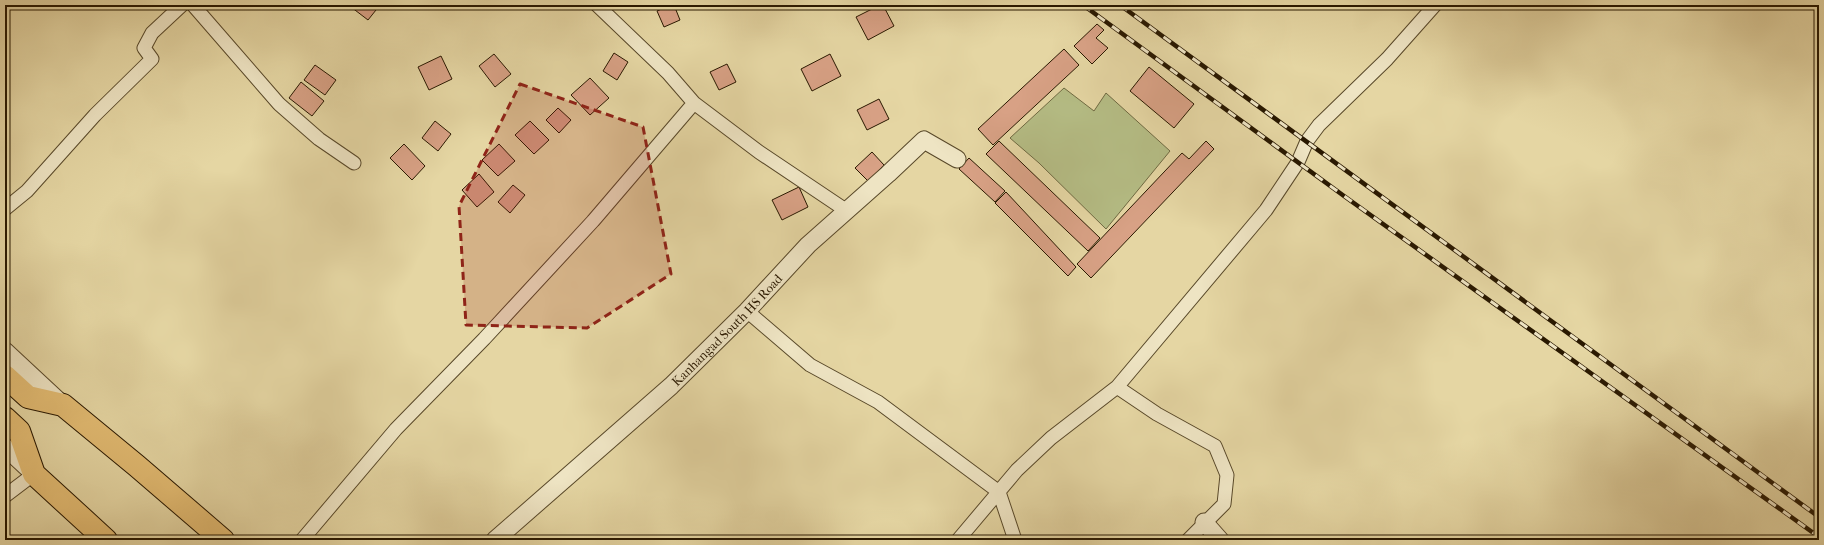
<svg xmlns="http://www.w3.org/2000/svg" width="1824" height="545" font-family="'IM FELL French Canon',serif">
<style>
.green{fill:#b5bd85;stroke:#6f6a42}
.building{fill:#d8a185;stroke:#291800}
.lines{fill:none;stroke-linecap:round;stroke-linejoin:round}
.minor-casing{stroke:#584829;stroke-width:15}
.tertiary-casing{stroke:#584829;stroke-width:19}
.trunk-casing{stroke:#291800;stroke-width:24}
.minor{stroke:#eee4c3;stroke-width:13}
.tertiary{stroke:#eee4c3;stroke-width:17}
.trunk{stroke:#e2bb72;stroke-width:22}
.rail-casing{stroke:#291800;stroke-width:4.5}
.rail{stroke:#eee4c3;stroke-width:3;stroke-dasharray:9;stroke-linecap:butt}
.marked{fill:#8f2418;fill-opacity:0.2;stroke:#8f2418;stroke-width:3;stroke-dasharray:8 5;stroke-linejoin:round}
.labels{text-anchor:middle;dominant-baseline:central;stroke-width:3;stroke-linejoin:round;paint-order:stroke}
.street-label{font-size:13px;fill:#291800;stroke:#eee4c3}
</style>
<rect width="100%" height="100%" fill="#e5d6a3"/>
<filter id="stains"><feTurbulence type="fractalNoise" baseFrequency=".005" numOctaves="4"/><feColorMatrix values="0 0 0 0 .2 0 0 0 0 .09 0 0 0 0 .02 0 0 0 .5 -.17"/></filter>
<radialGradient id="worn" r=".72"><stop offset=".6" stop-color="#630" stop-opacity="0"/><stop offset="1" stop-color="#630" stop-opacity=".3"/></radialGradient>
<path class="green" d="M1064,88l30,23 12,-18 64,58 -64,78 -67,-66 -29,-25z"/>
<path class="building" d="M352,5h28l-12,15 -17,-13z
M671,5h3l6,15 -16,7 -7,-16z
M880,5h3l11,21 -26,14 -12,-23z
M1097,24l7,6 -8,8 12,10 -16,16 -18,-18z
M1064,49l15,16 -86,80 -15,-16z
M614,53l14,9 -11,18 -14,-9z
M494,54l17,20 -16,13 -16,-21z
M830,54l11,22 -29,15 -11,-22z
M441,56l11,23 -23,11 -11,-23z
M727,64l9,18 -17,8 -9,-18z
M315,65l21,15 -11,15 -21,-15z
M1149,67l45,37 -20,24 -44,-37z
M590,78l19,20 -19,17 -19,-20z
M301,82l23,19 -12,15 -23,-18z
M879,99l10,20 -22,11 -10,-20z
M558,108l13,12 -12,13 -13,-13z
M435,121l16,13 -13,17 -16,-13z
M530,121l19,19 -15,14 -19,-19z
M999,141l101,97 -12,13 -102,-97z
M1206,141l8,8 -123,129 -14,-14 105,-111 7,6z
M404,144l21,22 -13,14 -22,-22z
M499,144l16,17 -17,15 -16,-16z
M872,152l12,13 -16,16 -13,-13z
M969,158l36,33 -10,11 -36,-33z
M479,174l15,18 -17,15 -15,-17z
M513,185l12,10 -15,18 -12,-11z
M799,187l9,20 -26,13 -10,-20z
M1006,192l70,75 -8,9 -73,-73z"/>
<g class="lines">
<defs>
<path id="minor" d="M193,5l86,99 40,35 35,24
M597,5l71,68 26,30 65,49 88,59
M5,209l22,-18 68,-76 57,-56 -8,-11 8,-15 30,-28
M747,311l63,54 68,37 121,90 16,48
M5,496l29,-22
M302,540l94,-111 88,-90 109,-118 101,-118
M958,540l59,-70 34,-32 66,-51
M1188,540l36,-36 3,-29 -12,-29 -58,-32 -40,-27 149,-177 32,-48 9,-21 12,-16 68,-66 48,-54"/>
<g id="tertiary">
<path d="M5,351l58,54"/>
<path d="M5,447l29,27"/>
<path d="M1204,522l16,18"/>
<path id="s1" d="M495,540l176,-154 76,-75 61,-66 80,-71 36,-34 33,19"/>
</g>
<path id="trunk" d="M5,376l23,21 35,8 74,61 86,74
M5,418l14,13 15,43 72,66"/>
</defs>
<use href="#minor" class="minor-casing"/>
<use href="#tertiary" class="tertiary-casing"/>
<use href="#trunk" class="trunk-casing"/>
<use href="#minor" class="minor"/>
<use href="#tertiary" class="tertiary"/>
<use href="#trunk" class="trunk"/>
<defs>
<path id="rail" d="M1083,5l261,191 475,341
M1120,5l699,512"/>
</defs>
<use href="#rail" class="rail-casing"/>
<use href="#rail" class="rail"/>
</g>
<path class="marked" d="M520,84l123,43 28,147 -84,54 -121,-3 -7,-119z"/>
<g class="labels">
<g class="street-label">
<text stroke="none"><textPath href="#s1" startOffset="313">Kanhangad South HS Road</textPath></text>
</g>
</g>
<rect width="1824" height="545" fill="none" stroke="#e5d6a3" stroke-width="20"/>
<rect x="6" y="6" width="1812" height="533" fill="none" stroke="#291800" stroke-width="2"/>
<rect x="10" y="10" width="1804" height="525" fill="none" stroke="#291800"/>
<rect width="100%" height="100%" filter="url(#stains)"/>
<rect width="100%" height="100%" fill="url(#worn)"/>
</svg>
